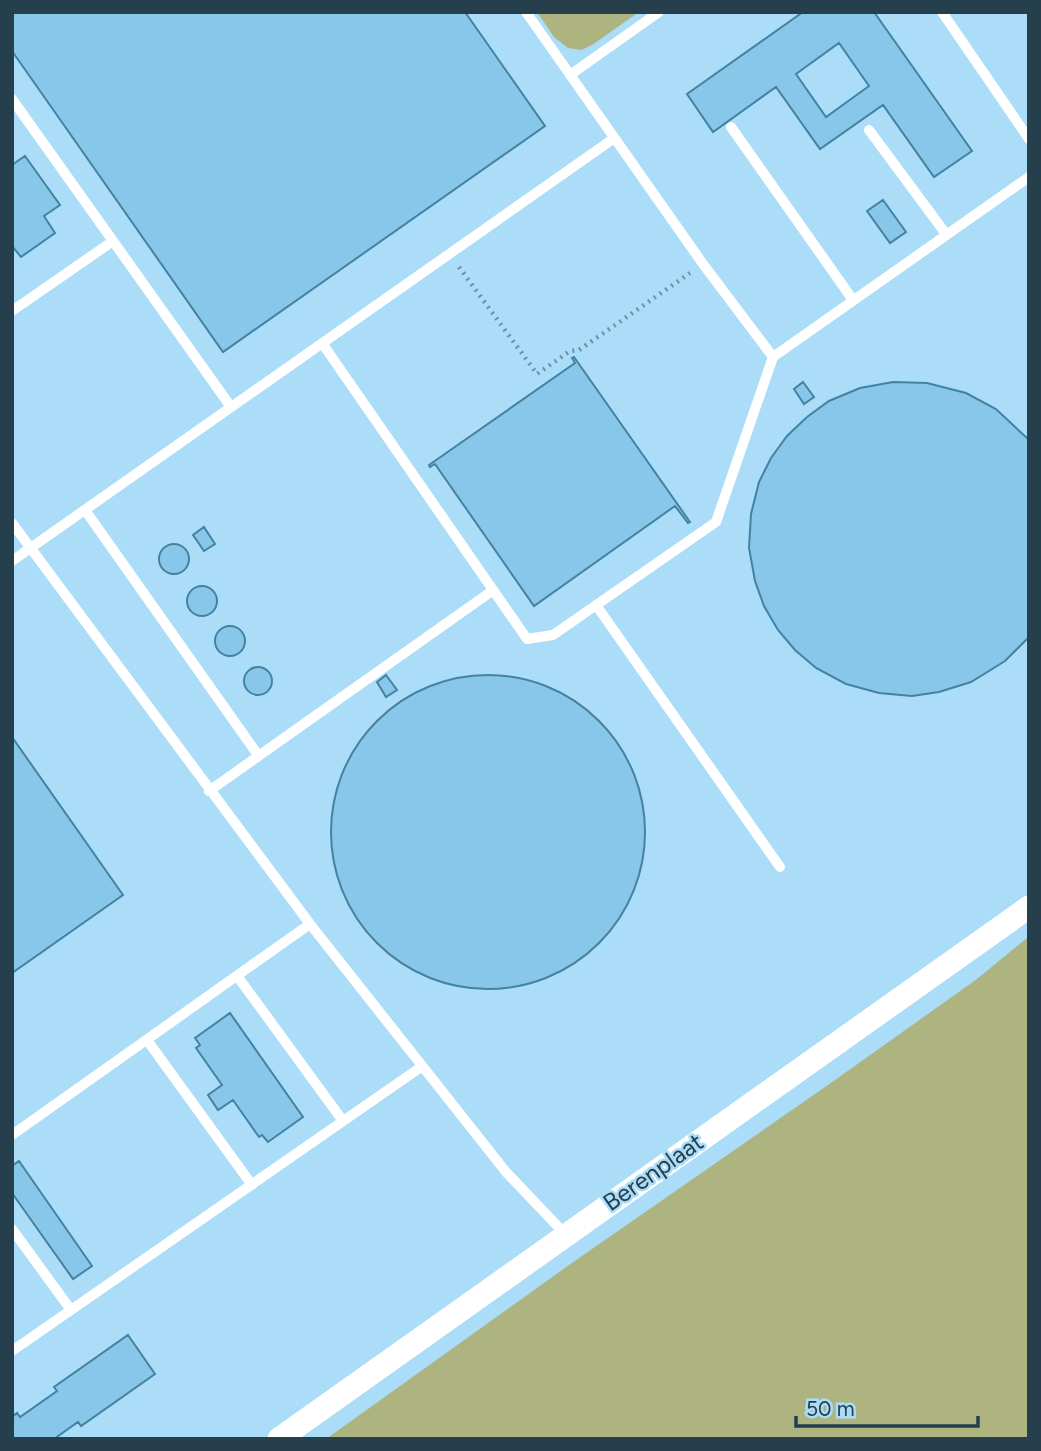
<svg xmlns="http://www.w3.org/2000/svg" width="1041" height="1451" font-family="Figtree,sans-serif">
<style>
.grass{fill:#aeb480}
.building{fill:#88c7e9;stroke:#4482a2;stroke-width:2;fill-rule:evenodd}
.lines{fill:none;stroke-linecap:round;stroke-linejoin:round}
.path{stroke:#6b92a7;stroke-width:4.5;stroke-dasharray:2 5;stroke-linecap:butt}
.lane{stroke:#fff;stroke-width:10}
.street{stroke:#fff;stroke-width:23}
.labels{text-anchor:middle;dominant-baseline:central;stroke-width:5;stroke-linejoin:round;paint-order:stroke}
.street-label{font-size:24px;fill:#253f4d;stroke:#abddf9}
</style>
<rect width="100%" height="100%" fill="#abddf9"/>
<path class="grass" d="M537,12h102l-47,33 -11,5 -13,-2 -14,-11z
M1028,937l1,502h-703l243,-174 259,-180 149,-106z"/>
<path class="building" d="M12,12h453l80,114 -322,226 -211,-301z
M803,12h71l98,139 -38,26 -51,-72 -63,44 -44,-62 -63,45 -26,-38zM839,43l30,43 -43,31 -30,-43z
M25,156l35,49 -16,11 11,17 -34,24 -9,-11v-81z
M883,200l23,32 -16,11 -23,-32z
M574,357l116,165 -2,1 -13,-17 -141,100 -99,-142 -5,3 -1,-2 146,-102 -3,-5z
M803,382l11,15 -10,7 -10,-15z
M893,382l34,1 39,10 30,16 33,31v197l-24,24 -34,21 -32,10 -27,4 -33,-3 -33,-9 -30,-16 -21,-18 -17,-20 -14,-24 -9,-25 -6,-33 2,-34 8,-32 12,-24 16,-22 20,-19 22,-16 31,-13z
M204,527l11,17 -11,7 -11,-16z
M159 559a15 15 0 1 1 30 0a15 15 0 1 1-30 0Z
M187 601a15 15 0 1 1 30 0a15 15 0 1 1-30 0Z
M215 641a15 15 0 1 1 30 0a15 15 0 1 1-30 0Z
M244 681a14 14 0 1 1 28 0a14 14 0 1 1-28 0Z
M331 832a157 157 0 1 1 314 0a157 157 0 1 1-314 0Z
M386,675l11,15 -11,7 -9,-15z
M12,737l111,158 -111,78z
M230,1013l73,104 -35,25 -6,-7 -3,2 -26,-37 -15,10 -10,-15 14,-10 -26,-37 4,-3 -5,-7z
M19,1161l73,105 -19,13 -61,-86v-27z
M128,1335l27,39 -74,52 -3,-4 -24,17h-42v-22l5,-4 3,4 37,-26 -3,-4z"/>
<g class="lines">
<path class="path" d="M459,267l78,107 33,-23 9,-1 111,-77"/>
<path class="lane" d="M526,12l177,252 70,93
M942,12l87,127
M570,75l89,-63
M12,99l219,308
M731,127l122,173
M869,130l77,104
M12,311l101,-70
M322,343l205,296 26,-4 163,-113 57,-165 256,-180
M85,510l173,245
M12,523l298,401 196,248 59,62
M12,561l601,-422
M596,605l184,262
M209,791l283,-200
M238,977l105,144
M147,1040l105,145
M12,1135l298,-211
M12,1229l59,81
M12,1351l409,-284"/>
<path class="street" d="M279,1439l750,-532"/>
</g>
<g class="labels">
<g class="street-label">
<text transform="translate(653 1172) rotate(-35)">Berenplaat</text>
</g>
</g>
<rect width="1041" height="1451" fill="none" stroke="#253f4d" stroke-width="28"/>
<path d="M796 1416v10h182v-10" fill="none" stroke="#253f4d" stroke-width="3.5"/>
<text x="806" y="1416" font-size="21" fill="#253f4d" stroke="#abddf9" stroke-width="5" paint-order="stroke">50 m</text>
</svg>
